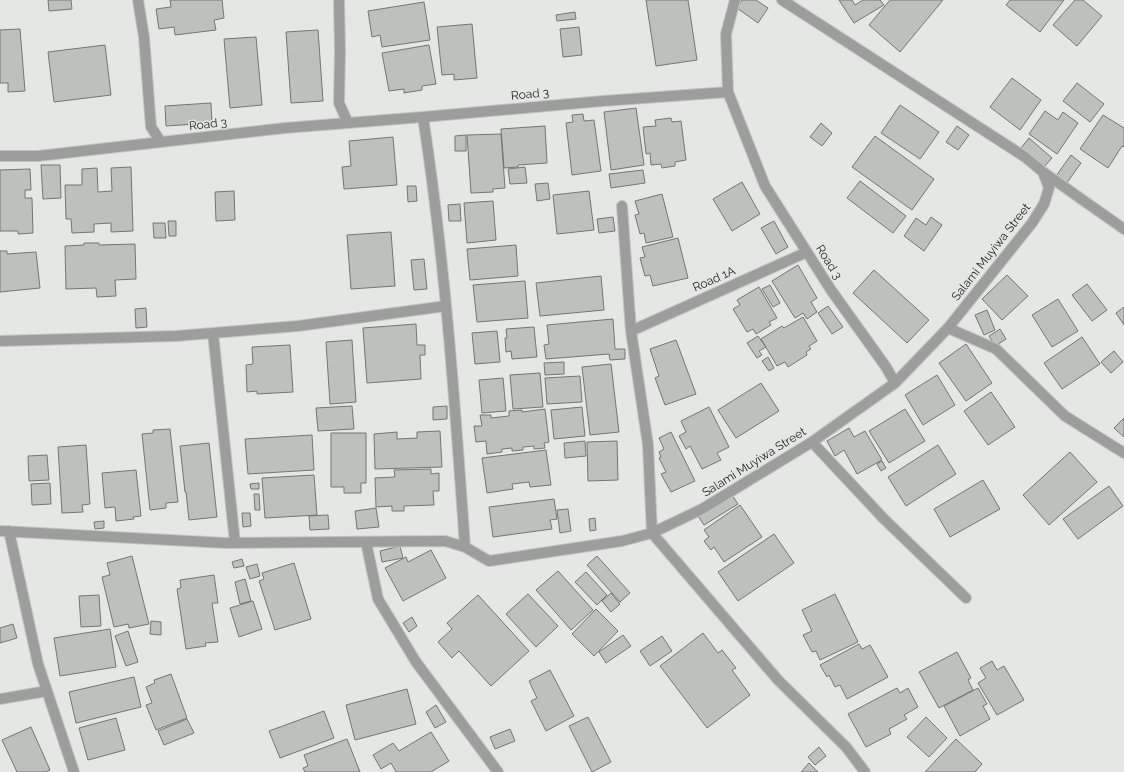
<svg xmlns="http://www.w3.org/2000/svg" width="1124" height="772" font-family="Raleway,sans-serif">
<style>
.building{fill:#bdc0bc;stroke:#737672}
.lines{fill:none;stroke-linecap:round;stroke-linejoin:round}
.street-casing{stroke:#c2c4c2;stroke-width:12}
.street{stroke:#9c9d9c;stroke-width:10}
.labels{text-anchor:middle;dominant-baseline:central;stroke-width:3;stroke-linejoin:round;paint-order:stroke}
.street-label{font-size:12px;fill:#252625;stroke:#e4e7e4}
</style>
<rect width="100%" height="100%" fill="#e4e7e4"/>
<path class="building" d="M48,0h23l1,9 -23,2z
M170,0h52l2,18 -10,2 2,10 -41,5 -1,-8 -15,2 -3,-20 15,-2z
M646,0h42l9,60 -41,6z
M742,0h14l12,8 -10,15 -21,-15z
M839,0h13l3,5 8,-5h17l4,5 -30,18z
M890,0h53l-43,52 -31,-27z
M1010,0h54l-24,32 -34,-27z
M1075,0h8l19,16 -25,30 -24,-21z
M424,2l6,38 -48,7 -2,-12 -8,2 -4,-26z
M575,12l1,7 -19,2 -1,-6z
M472,24l5,54 -23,2v-6l-12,1 -5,-48z
M579,27l3,28 -19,2 -3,-28z
M20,29l5,62 -17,1v-9h-8v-53z
M318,30l5,71 -32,2 -5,-71z
M256,37l6,68 -32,3 -6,-69z
M105,45l6,50 -57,7 -6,-50z
M429,45l7,39 -14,2v4l-18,3v-4l-15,2 -7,-38z
M1012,78l29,22 -21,30 -30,-23z
M1077,83l27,21 -14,18 -27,-21z
M211,103l1,20 -46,3 -1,-20z
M900,105l39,27 -19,27 -39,-26z
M636,108l8,57 -33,5 -7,-58z
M1045,111l13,9 5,-8 15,11 -21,31 -28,-20z
M583,114l1,7 10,-1 7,51 -29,4 -6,-52 7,-1 -1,-7z
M1103,115l21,13v19l-2,-1 -14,22 -28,-19z
M671,118l1,4 9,-1 5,39 -11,2v4l-13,2 -1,-4 -10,1 -1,-12 -4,1 -3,-27 13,-1 -1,-6z
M821,123l11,10 -10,13 -12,-9z
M545,126l2,37 -29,2v2l-14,1 -3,-39z
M957,126l12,9 -11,15 -12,-8z
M501,134l4,54 -12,1v3l-22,1 -4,-58z
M466,135v16h-11v-15z
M875,136l59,43 -22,31 -60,-43z
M393,137l4,48 -53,4 -2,-22 9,-1 -2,-25z
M1029,138l23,20 -9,10 -22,-20z
M1071,155l10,8 -15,21 -10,-8z
M41,165h19l1,33 -18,1z
M131,167l2,64 -22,1v-9l-17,1v8l-22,1 -1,-14h-5l-1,-34h17v-16l15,-1 1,24 14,-1 -1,-23z
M525,167l2,16 -17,1 -2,-15z
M30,169l1,21h-6v8h7l1,35 -15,1v-3h-18v-61z
M643,170l2,13 -34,5 -2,-14z
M860,181l46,35 -13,17 -46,-35z
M742,182l18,32 -28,17 -19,-32z
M548,183l2,16 -13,2 -2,-17z
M407,186h9l1,15 -9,1z
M234,191l1,29 -19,1 -1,-29z
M589,191l5,39 -37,4 -4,-39z
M662,194l11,43 -27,6 -2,-10 -4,1 -5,-19 4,-1 -4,-13z
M493,201l3,39 -29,3 -3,-40z
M460,204l1,17h-12l-1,-16z
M613,217l2,14 -16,2 -2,-14z
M931,217l11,8 -18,26 -20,-15 12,-18 10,7z
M168,221h8v15h-7z
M774,221l14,26 -12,7 -15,-26z
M153,223h12l1,15h-12z
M391,232l4,54 -44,3 -4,-54z
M678,238l10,40 -35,8 -3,-11 -5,1 -5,-18 5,-1 -3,-10z
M84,243h15v2l36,-1 1,35 -21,1 1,16 -19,1 -1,-9 -30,1 -1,-43 19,-1z
M516,245l2,31 -48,4 -3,-31z
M0,251h7v3l29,-2 4,36 -40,4z
M424,259l3,30 -13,1 -3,-30z
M798,265l19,33 -6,4 6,10 -10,7 -4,-6 -8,5 -23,-37z
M874,270l55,50 -22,23 -54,-50z
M1007,275l21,21 -26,24 -20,-21z
M601,276l3,34 -64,6 -4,-33z
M525,281l3,37 -51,4 -4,-37z
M1087,284l20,26 -15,11 -20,-26z
M770,285l10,18 -7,4 -11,-18z
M759,287l18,31 -8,4 2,3 -15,9 -3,-5 -6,3 -14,-23 7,-4 -3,-5z
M1058,299l20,32 -26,16 -20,-32z
M828,306l15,21 -11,7 -14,-21z
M1124,307v18l-8,-12z
M146,308l1,19 -11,1 -1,-19z
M987,310l8,20 -11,5 -9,-20z
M803,317l14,24 -8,5 2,3 -5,3 1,3 -19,12 -3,-5 -8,4 -16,-27 21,-13 2,2z
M613,319l2,30h10v10l-15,1 -1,-6 -63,5 -2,-14 5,-1 -2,-19z
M416,324l1,21h8v10h-5l1,24 -54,4 -4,-55z
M534,327l3,30 -25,2 -1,-8 -5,1 -1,-14h2l-1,-9z
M1000,329l6,10 -11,7 -6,-10z
M497,331l3,31 -25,2 -3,-31z
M758,336l8,11 -7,4 3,4 -5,3 -10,-15z
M1082,337l18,27 -38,25 -18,-26z
M352,340l4,62 -26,2 -4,-62z
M676,340l20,54 -31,11 -10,-27 4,-2 -9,-27z
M966,344l26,39 -26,18 -27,-38z
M290,345l3,47 -36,2v-3l-10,1 -1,-27 7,-1 -1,-17z
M1114,351l9,11 -12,11 -10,-11z
M768,357l6,11 -5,3 -7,-10z
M564,362v12l-19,1 -1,-12z
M611,364l8,68 -29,3 -8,-68z
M540,373l3,34 -30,2 -3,-34z
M937,375l18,30 -32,20 -18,-30z
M580,376l2,26 -35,2 -2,-26z
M503,378l3,33 -24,2 -3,-33z
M761,383l18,28 -43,27 -18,-28z
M991,392l24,35 -27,18 -24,-34z
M352,406l2,23 -36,2 -2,-23z
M447,406v13l-14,1v-13z
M582,407l3,29 -31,3 -3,-29z
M709,407l20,40 -12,6 4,7 -19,9 -12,-23 -4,3 -7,-13 7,-4 -5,-11z
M545,409l4,33 -5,1 1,5 -11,1v-3l-11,1v3l-11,1v-3l-10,1v3l-15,2 -1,-13 -10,1 -2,-16h8l-2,-11h11v3l18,-2v-5l13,-1v2z
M905,409l20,32 -36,22 -20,-32z
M1124,418v19l-10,-9z
M849,428l5,9 11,-6 17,29 -25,14 -13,-24 -9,6 -8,-15z
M170,429l8,73 -12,1v5l-16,2 -8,-76 11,-1v-3z
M440,431l2,36 -67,2 -1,-35 23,-2v7l20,-1v-6z
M671,432l24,49 -24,11 -10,-18 5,-2 -7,-14 2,-1 -2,-5 5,-3 -5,-11z
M331,433h35v50h-5v10h-17v-6h-13z
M312,435l2,35 -66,4 -3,-35z
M585,441l1,15 -21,2 -1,-15z
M617,441l1,39 -30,1 -1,-39z
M209,443l8,74 -28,3 -3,-28h-1l-5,-46z
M86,445l4,59 -8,1 1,7 -21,1 -4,-66z
M938,445l18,29 -50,32 -18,-29z
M546,450l5,35 -21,2 -1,-5 -17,2 1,5 -26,4 -5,-35z
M1070,452l27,30 -48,43 -26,-30z
M47,455l2,25 -20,1 -1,-25z
M882,461l4,7 -5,3 -4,-7z
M431,469v5l8,-1v18h-6l1,14 -30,1v5h-12v-5l-16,1 -1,-29 20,-1 -1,-7z
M136,470l5,46 -8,1 1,2 -18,2 -1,-14 -10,1 -3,-35z
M314,475l3,40 -52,3 -3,-40z
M983,480l17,29 -50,28 -16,-28z
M50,483l1,21 -19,1 -1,-21z
M259,483v6h-8l-1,-5z
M1109,486l14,20 -45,33 -15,-20z
M254,494h5l1,16h-5z
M732,495l6,9 -34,21 -6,-9z
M554,499l3,20 -7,1 2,9 -59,8 -4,-30z
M740,505l22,32 -38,25 -10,-15 -3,3 -7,-9 5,-4 -5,-7z
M376,508l3,19 -22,2 -2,-18z
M568,509l3,22 -11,2 -3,-23z
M242,513h8l1,13 -8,1z
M328,515l1,14 -19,1 -1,-14z
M595,518l1,12 -6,1 -1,-12z
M104,521v7l-9,1 -1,-7z
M774,534l20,29 -56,38 -20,-29z
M400,546l3,12 -21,4 -2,-11z
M431,550l15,28 -43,23 -18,-33 21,-11 2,5z
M132,556l17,68 -20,4 -1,-4 -14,3 -12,-50 8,-2 -3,-12z
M597,556l33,37 -10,9 -33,-37z
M242,559l2,7 -10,2 -2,-6z
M294,563l17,56 -36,11 -16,-49 5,-2 -2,-6z
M257,564l3,12 -10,3 -4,-12z
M558,571l35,39 -22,20 -35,-40z
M586,572l21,23 -10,10 -22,-23z
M214,575l4,28h-6l6,39 -13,1 1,3 -20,3 -9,-60 4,-1 -1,-8z
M245,579l6,22 -11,3 -5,-22z
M611,593l9,11 -9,8 -9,-11z
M528,594l30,32 -22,21 -30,-33z
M835,594l23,48 -38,18 -4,-9 -4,1 -9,-17 9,-4 -10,-21z
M99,595l2,31 -20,1 -2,-31z
M478,595l51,56 -38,35 -32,-35 -7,7 -14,-16 14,-13 -5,-6z
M253,601l9,28 -23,8 -9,-29z
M596,609l22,22 -24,25 -22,-22z
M412,617l5,9 -8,6 -6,-9z
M151,621l10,1v13l-11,-1z
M13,624l4,14 -17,5v-15z
M110,629l6,38 -56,9 -6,-38z
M128,631l10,31 -12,4 -11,-30z
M703,633l15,20 4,-3 14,18 -4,2 18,25 -43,33 -47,-62z
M623,635l8,11 -25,17 -7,-11z
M662,636l10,15 -22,15 -10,-15z
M859,644l3,5 8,-4 18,32 -41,22 -7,-14 -5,2 -6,-12 -2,2 -7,-12z
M957,652l14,26 -3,2 5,10 -34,18 -20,-36z
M992,661l5,9 7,-4 20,34 -27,15 -19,-32 8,-5 -6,-10z
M550,670l24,46 -28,15 -15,-30 6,-3 -8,-17z
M171,674l16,44 -31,12 -10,-25 6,-2 -6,-16 9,-4 -1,-3z
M134,677l7,30 -65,16 -7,-31z
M897,688l3,5 8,-5 10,19 -14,8 3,4 -18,10 2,5 -25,13 -18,-33z
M978,688l9,16 -4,2 7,13 -30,17 -16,-30z
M407,689l9,35 -61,16 -9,-35z
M436,705l10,17 -11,6 -9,-16z
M324,711l10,27 -54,20 -11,-27z
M588,717l23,45 -19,10 -23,-46z
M926,717l21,21 -18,19 -22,-20z
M116,718l9,32 -37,10 -9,-32z
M187,719l7,14 -30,12 -6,-14z
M31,727l19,43 -4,2h-29l-15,-32z
M510,729l5,12 -20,8 -5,-12z
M431,732l18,29 -18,11h-35l-5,-9 -10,6 -8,-14 20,-12 6,8z
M347,739l13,33h-55l-2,-4 5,-2 -4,-11z
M956,739l26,25 -7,8h-50z
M819,747l7,9 -11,9 -7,-8z
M809,763l9,9h-17z"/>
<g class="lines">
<defs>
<path id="street" d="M138,0l6,37 7,90 10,15
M339,0l1,51 -1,52 9,20
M728,92l-2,-58 9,-34
M423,117c22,143 32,287 42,430
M0,156h38l247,-28 138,-11 180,-16 125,-9 37,94 66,104 55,77 9,16
M1043,172l81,57
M622,206l9,125 17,114 4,88 126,147 68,67 19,25
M948,328l48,21 69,67 59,37
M631,331l176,-79
M213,333l22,210
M0,341l176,-5 122,-10 148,-20
M812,442l72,77 82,79
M0,531l226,12 219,-2 20,6 24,14 133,-20 30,-8 50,-24 110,-67 83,-59 53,-55 84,-105 12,-19 5,-16 -6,-16 -18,-15 -243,-157
M9,531l29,133 36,108
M366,542l12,57 38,63 82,110
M0,699l47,-8"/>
</defs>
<use href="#street" class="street-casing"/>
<use href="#street" class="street"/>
</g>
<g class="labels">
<g class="street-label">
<text transform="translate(530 94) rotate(-5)">Road 3</text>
<text transform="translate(208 124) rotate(-6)">Road 3</text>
<text transform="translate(991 252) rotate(-52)">Salami Muyiwa Street</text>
<text transform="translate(829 262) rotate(58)">Road 3</text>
<text transform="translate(714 279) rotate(-24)">Road 1A</text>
<text transform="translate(754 462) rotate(-32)">Salami Muyiwa Street</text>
</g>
</g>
</svg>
